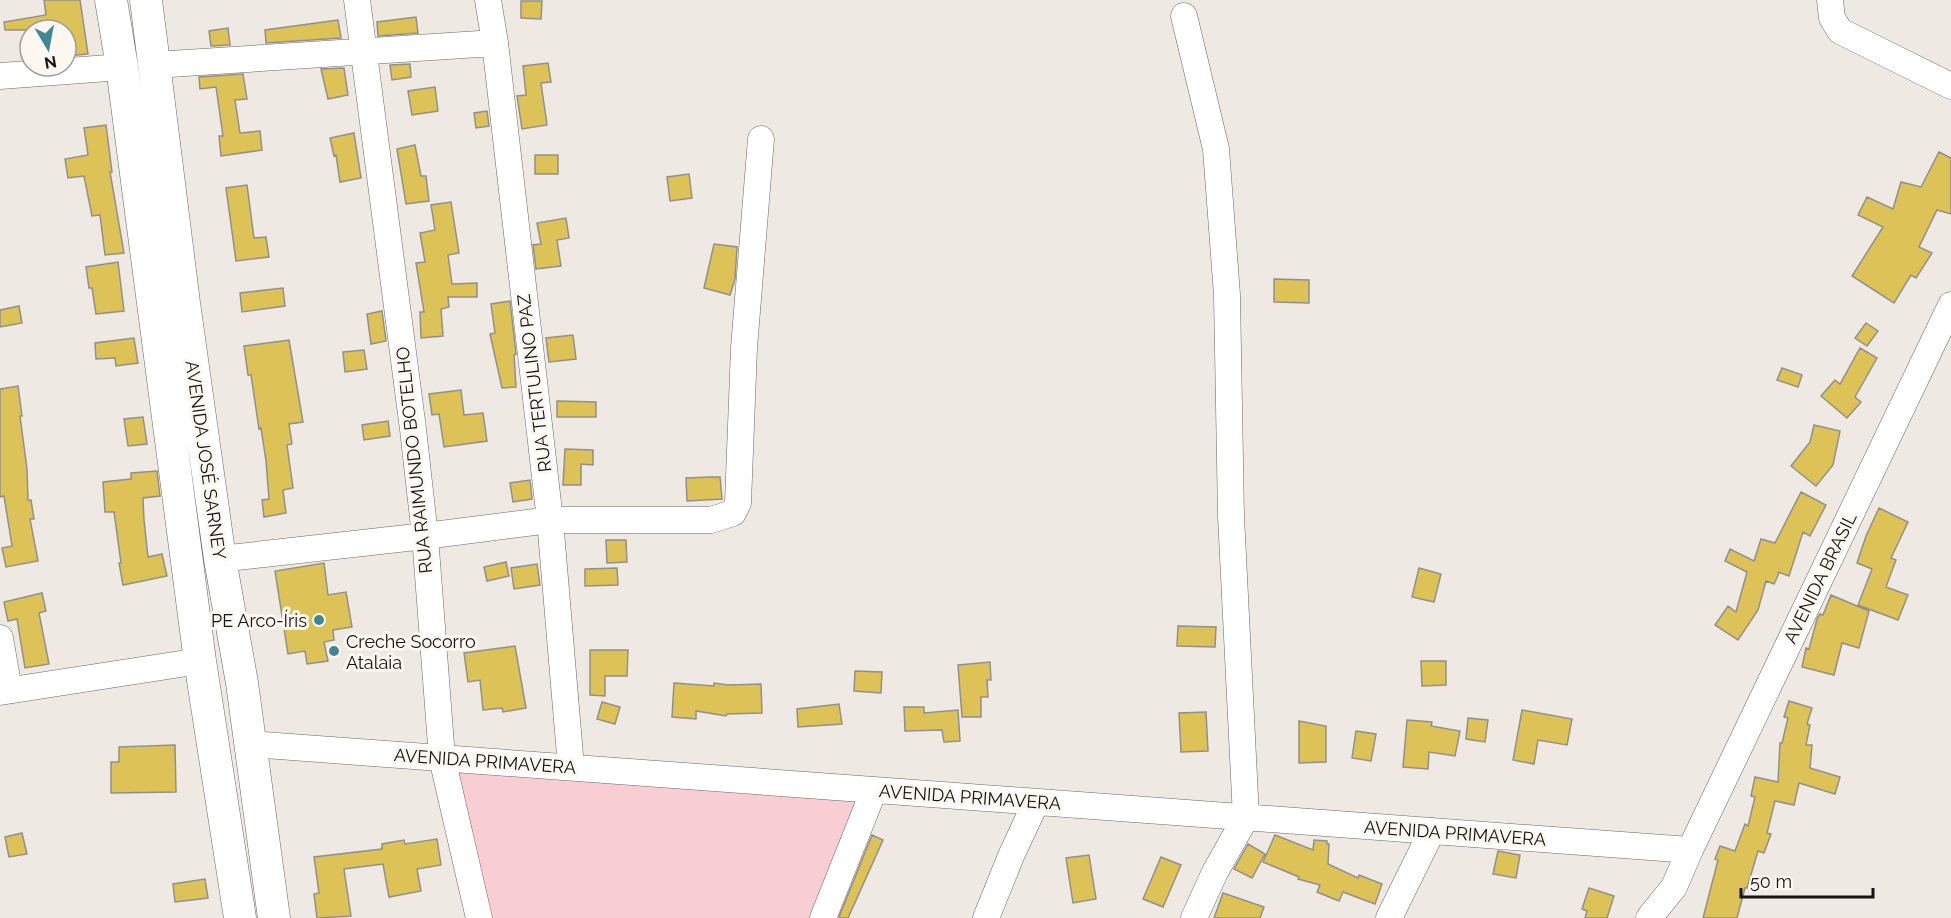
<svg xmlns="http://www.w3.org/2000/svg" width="1951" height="918" font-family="Raleway,sans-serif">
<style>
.green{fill:#f8ced4}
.building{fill:#ddc258;stroke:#92908a;stroke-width:1.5}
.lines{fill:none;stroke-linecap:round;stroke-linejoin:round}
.minor-casing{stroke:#6c6762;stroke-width:27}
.major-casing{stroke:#6c6762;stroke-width:33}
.minor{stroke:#fff;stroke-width:26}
.major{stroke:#fff;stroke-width:32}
.poi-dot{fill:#418793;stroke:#fcf7f1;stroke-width:2}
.labels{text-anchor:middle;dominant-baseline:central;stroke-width:6;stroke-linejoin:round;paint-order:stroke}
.street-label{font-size:18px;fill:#161412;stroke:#fcf7f1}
.poi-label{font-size:18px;fill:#161412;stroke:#fcf7f1;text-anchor:end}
</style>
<rect width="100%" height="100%" fill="#efe9e4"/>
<path class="green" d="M442,758l432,32 -51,128h-339z"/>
<path class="building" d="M44,0h36l8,54 -22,2v-26h-61l-1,-8 42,-7z
M521,1h21l-1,18 -20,-1z
M416,17l2,16 -40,3 -1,-14z
M338,20l3,18 -75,5 -1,-13z
M228,28l2,17 -19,1 -2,-15z
M548,63l3,19 -10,1 6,42 -25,4 -5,-33 9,-1 -3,-29z
M410,64l1,13 -19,3 -2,-15z
M344,68l4,27 -20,4 -7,-30z
M243,74l4,25 -12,1 5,33 20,-2 2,19 -41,6 -2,-20h4l-7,-49 -16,2 -1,-12z
M435,87l3,24 -26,4 -4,-24z
M487,111l2,15 -13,2 -2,-15z
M106,125l6,47h-2l14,81 -19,2 -5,-40 -8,1 -8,-40 -16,2 -3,-19 23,-4 -4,-27z
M354,133l7,45 -21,4 -4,-27 -2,1 -4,-18z
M415,145l6,31h5l3,25 -23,3 -9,-55z
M1939,152l12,6v56l-14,-4 -18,37 13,6 -16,25 -5,-3 -17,28 -42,-27 31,-49 -25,-12 9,-18 26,12 8,-27 20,5z
M535,155h23v19h-23z
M689,174l3,24 -22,3 -3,-24z
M247,185l7,53 12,-1 3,20 -33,4 -10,-73z
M451,202l8,51 -11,2 4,29 25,-1v14h-29l1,10 -8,2 2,27 -22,2 -1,-26h4l-8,-49 9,-1 -5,-29 15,-3 -4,-25z
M566,218l3,20 -12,2 4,26 -25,3 -3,-24 8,-1 -4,-21z
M714,244l23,3 -2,32 -5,16 -26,-7z
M118,262l6,49 -28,3 -4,-26h-3l-3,-21z
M1274,279l35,1v23l-35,-1z
M283,288l2,18 -43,6 -2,-19z
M510,301l6,53 -2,1 2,32 -14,1 -12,-54 5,-1 -4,-29z
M19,306l3,17 -22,4v-17z
M382,311l4,30 -15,3 -4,-30z
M1866,323l12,8 -11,15 -12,-8z
M573,335l3,24 -27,3 -3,-24z
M134,338l4,25 -22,3 -1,-8 -19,1 -1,-16z
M289,340l14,82 -14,2 3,20 -5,1 6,43 -10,2 3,23 -22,4 -2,-17 7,-1 -3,-38 -5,-33 -2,1 -8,-54h-3l-4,-29z
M1860,348l17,10 -22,39 6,5 -14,16 -26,-22 14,-16 5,4z
M364,350l3,19 -22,3 -2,-20z
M1782,368l20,7 -4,12 -21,-7z
M18,386l4,30h-2l7,53 1,31h3l3,19h-4l8,42 -32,6 -4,-19 10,-2 -8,-50 -4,1v-108z
M461,390l3,25 19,-2 4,28 -43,6 -5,-33 -7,1 -3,-21z
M557,401l39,1v15h-39z
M143,417l4,27 -19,2 -4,-27z
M388,421l2,15 -26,4 -2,-15z
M1814,425l26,6 -7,34 -17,21 -25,-20 19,-24z
M565,449l28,1v15l-12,-1v21h-18z
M157,471l3,25 -17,2 1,22 4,37 14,-3 5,22 -44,9 -4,-22h2l-7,-51h-9l-2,-30 28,-3v-6z
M710,477h10l2,22 -35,2 -1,-23z
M530,480l2,19 -19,3 -3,-19z
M1801,492l25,13 -16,31 -7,-4 -14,44 -11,-4 1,1 -5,11 -8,-3 -8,29 -20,30 -23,-15 13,-19 8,6 11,-40 -22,-11 5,-12 24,12 7,-22 14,4z
M1879,508l29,14 -17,36 5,2 -10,27 22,8 -10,25 -40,-15 14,-36 -15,-6 9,-27z
M606,540h20l1,22 -20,1z
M506,562l3,14 -22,5 -3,-14z
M324,563l4,32 18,-3 6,35 -19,3 1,10 -10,2 4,19 -21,3 -2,-13 -17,3 -13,-83z
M537,564l3,21 -26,4 -3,-21z
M617,568l1,17 -33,1v-17z
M1419,568l22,6 -7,28 -22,-5z
M42,593l4,18 -7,2 10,51 -24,4 -8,-49 -9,2 -4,-19z
M1831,595l38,16 -10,37 -17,-5 -8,32 -32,-8 4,-19 3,1 8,-30 3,-5 3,1z
M1178,626l38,1 -1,20 -38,-1z
M515,646l11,62 -23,4 -1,-4 -19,2 -3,-30 -12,2 -4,-29z
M590,650h38l-1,26h-22v20l-15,-1z
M1421,661h25v24l-24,1z
M990,662l1,18h-4l1,17h-7v20h-19l-4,-52z
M855,671l27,1 -1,21 -27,-2z
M674,683l40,3v-3l14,2 33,-1 1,29 -35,1 -1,2 -30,-5v8l-24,-2z
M1789,701l23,7 -5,16 3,1 -4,20h6l-2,23 30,9 -5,17 -36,-11 -5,22 -19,-4 -8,32 4,1 -7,19 -6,-2 -11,37h-2l-8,30h-34l15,-58 -3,-1 5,-13 15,5 10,-27 3,2 7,-29 -4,-1 4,-19 23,5 2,-39h2l6,-25 -4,-1z
M602,702l18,5 -5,17 -18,-5z
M839,704l3,20 -44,3 -1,-18z
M904,707h20v6l34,-3 2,31 -16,1 -2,-12 -37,1z
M1522,710l50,9 -5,26 -29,-5 -4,24 -21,-4z
M1206,712l2,39 -27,1 -2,-39z
M1468,718l20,2 -3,22 -19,-3z
M1407,720l25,2 -1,4 29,5 -5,25 -26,-4 -1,17 -25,-2z
M1299,721l27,5v36l-27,1z
M1356,731l20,3 -5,27 -19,-3z
M175,745l1,47 -65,1v-31h8v-15z
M22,833l5,21 -18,3 -4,-20z
M872,835l11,5 -35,78h-7l-2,-1z
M1275,835l38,15 1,-10 13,1v3h2l-1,20 30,14 1,-3 23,9 -7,20 -32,-12 -4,9 -22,-9 3,-7 -22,-6 1,-2 -36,-15z
M437,839l4,26 -24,4 4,22 -32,6 -6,-33 -39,5 7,47 -34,2 -3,-24 5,-1 -5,-36 68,-8v-5l22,-4 1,4z
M1248,844l17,10 -13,24 -18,-9z
M1498,851l22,4 -4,23 -23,-4z
M1089,855l7,44 -23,4 -7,-45z
M1161,857l20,8 -18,42 -20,-8z
M205,879l3,19 -33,4 -2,-18z
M1589,888l25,8 -7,22h-22l2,-7 -5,-2z
M1223,893l41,14 -4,11h-46z"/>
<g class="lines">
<defs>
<path id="minor" d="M357,0l56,429 12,107 17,222 37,160
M488,0l7,43 55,477 21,247
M1830,0l2,18 8,13 111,55
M1184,16l32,133 11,146 4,221 15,301 -31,55 -21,46
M154,65l341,-22
M0,76l122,-9
M220,559l205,-23 125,-16h161l22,-7 5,-10 6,-155 17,-209
M0,638l9,52
M0,692l200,-31
M250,744l1440,106
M823,918l51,-128
M986,918l25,-62 25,-54
M1389,918l43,-87
M1649,918l25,-31 16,-37 261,-545"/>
<path id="major" d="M111,0l11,67 78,594 40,257
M146,0l38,303 36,256 22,124 32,235"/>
</defs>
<use href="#minor" class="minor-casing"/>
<use href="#major" class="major-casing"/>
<use href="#minor" class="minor"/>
<use href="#major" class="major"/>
</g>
<g class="poi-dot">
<circle cx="319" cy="620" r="6"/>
<circle cx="334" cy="651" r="6"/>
</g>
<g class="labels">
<g class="street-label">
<text transform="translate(534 383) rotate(-97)">RUA TERTULINO PAZ</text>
<text transform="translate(206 460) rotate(82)">AVENIDA JOSÉ SARNEY</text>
<text transform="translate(414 460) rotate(-96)">RUA RAIMUNDO BOTELHO</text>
<text transform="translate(1820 578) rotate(-64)">AVENIDA BRASIL</text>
<text transform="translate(485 761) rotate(4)">AVENIDA PRIMAVERA</text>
<text transform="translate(970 797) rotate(4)">AVENIDA PRIMAVERA</text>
<text transform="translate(1455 833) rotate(4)">AVENIDA PRIMAVERA</text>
</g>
<g class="poi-label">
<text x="307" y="620">PE Arco-Íris</text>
<text x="346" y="641" text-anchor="start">Creche Socorro<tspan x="346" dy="21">Atalaia</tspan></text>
</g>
</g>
<g transform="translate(48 48) rotate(170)"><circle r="28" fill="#fcf7f1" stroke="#a09c98" stroke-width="1.5"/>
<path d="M0-4.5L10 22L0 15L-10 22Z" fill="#418793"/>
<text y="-9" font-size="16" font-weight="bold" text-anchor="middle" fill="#161412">N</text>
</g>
<path d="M1741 888v9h132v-9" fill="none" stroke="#161412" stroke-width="3"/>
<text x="1750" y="888" font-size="18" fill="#161412" stroke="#fcf7f1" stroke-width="4.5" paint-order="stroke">50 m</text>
</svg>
